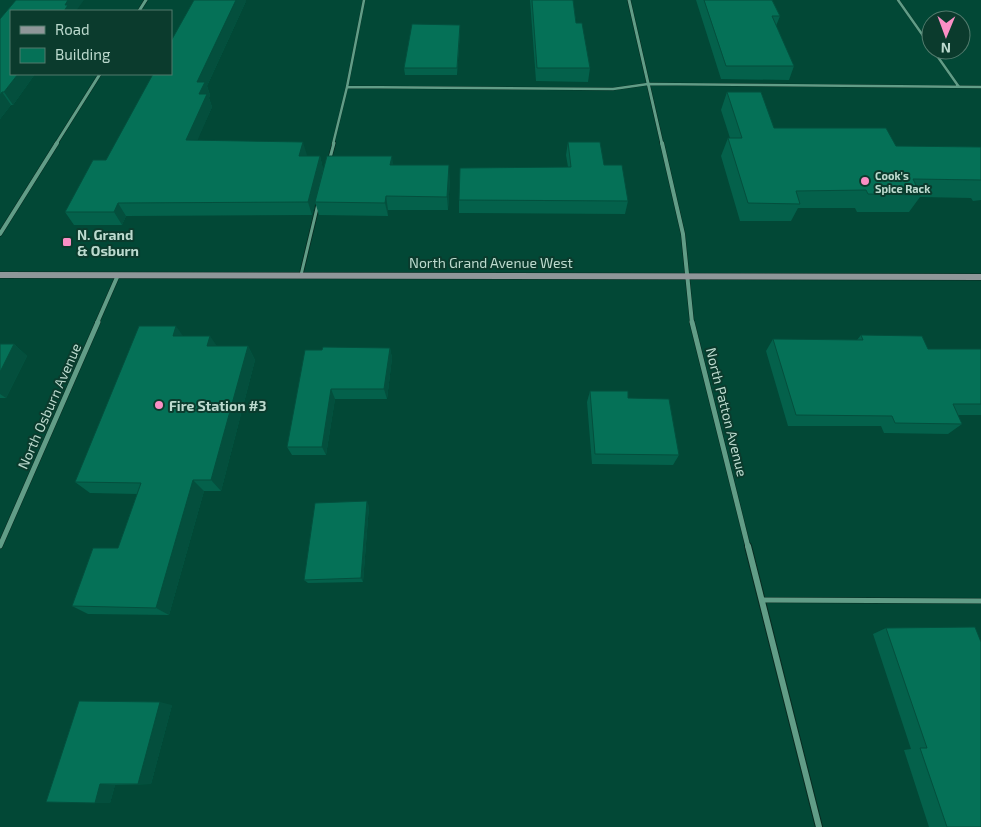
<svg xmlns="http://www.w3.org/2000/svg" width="981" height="827" font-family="'Exo 2',sans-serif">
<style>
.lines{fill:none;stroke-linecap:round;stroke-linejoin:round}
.service-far2-casing{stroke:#092a20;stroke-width:3}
.service-far1-casing{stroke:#092a20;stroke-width:4.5}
.service-casing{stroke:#092a20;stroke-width:6}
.minor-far3-casing{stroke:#092a20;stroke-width:4}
.minor-far2-casing{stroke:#092a20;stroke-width:5}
.minor-far1-casing{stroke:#092a20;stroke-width:6}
.minor-casing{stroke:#092a20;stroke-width:8}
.secondary-casing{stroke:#092a20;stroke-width:1}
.service-far2{stroke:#619d87;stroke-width:2.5}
.service-far1{stroke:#619d87;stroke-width:3}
.service{stroke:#619d87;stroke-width:5}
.minor-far3{stroke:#619d87;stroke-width:3}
.minor-far2{stroke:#619d87;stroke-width:4}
.minor-far1{stroke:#619d87;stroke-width:5}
.minor{stroke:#619d87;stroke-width:6}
.secondary{fill:#8f9799;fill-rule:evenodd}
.wall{fill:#04614b}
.shaded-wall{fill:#044f3d}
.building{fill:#057157;stroke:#044f3d}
.poi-dot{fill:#fb8fc5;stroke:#0b3b2d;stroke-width:2}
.labels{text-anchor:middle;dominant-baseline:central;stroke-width:4;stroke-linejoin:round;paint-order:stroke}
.far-poi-label{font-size:11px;font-weight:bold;fill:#bcdace;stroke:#0b3b2d;text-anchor:start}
.poi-label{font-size:14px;font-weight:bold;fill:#bcdace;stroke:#0b3b2d;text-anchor:start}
.street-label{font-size:14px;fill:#bcdace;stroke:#0b3b2d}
</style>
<rect width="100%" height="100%" fill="#024836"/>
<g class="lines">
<defs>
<path id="service-far2" d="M898,0l33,47
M933,50l26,37
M347,87l17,-87
M333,144l14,-57 266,2 35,-5 333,3"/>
<path id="service-far1" d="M330,158l4,-15
M301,275l17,-71"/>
<path id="service" d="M763,600l218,1"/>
<path id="minor-far3" d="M629,0l33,144
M139,11l7,-11
M56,144l44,-70"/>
<path id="minor-far2" d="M662,143l21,91 9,89
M0,234l57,-91
M97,323l21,-48"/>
<path id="minor-far1" d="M692,322l56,225
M0,546l98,-224"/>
<path id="minor" d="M748,546l71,281"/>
<path id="secondary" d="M0,272l981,2v6l-981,-2z"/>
</defs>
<use href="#service-far2" class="service-far2-casing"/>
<use href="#service-far1" class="service-far1-casing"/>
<use href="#service" class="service-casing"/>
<use href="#minor-far3" class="minor-far3-casing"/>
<use href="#minor-far2" class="minor-far2-casing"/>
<use href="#minor-far1" class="minor-far1-casing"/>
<use href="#minor" class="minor-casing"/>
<use href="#secondary" class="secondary-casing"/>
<use href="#service-far2" class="service-far2"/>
<use href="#service-far1" class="service-far1"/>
<use href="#service" class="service"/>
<use href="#minor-far3" class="minor-far3"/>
<use href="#minor-far2" class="minor-far2"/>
<use href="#minor-far1" class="minor-far1"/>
<use href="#minor" class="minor"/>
<use href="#secondary" class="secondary"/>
</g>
<path class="wall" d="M530,0h43l3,23 14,45 -2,14 -52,-1z
M696,0h76l8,16 -4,10 18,40 -5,14 -68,-1z
M246,1l-39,85 3,9 -1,3 3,9 -15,33 110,15 -1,1h14l3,13 70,-4 57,14 -2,31h-60v6l-69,-1 -4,-13 -3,13 -186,1 -4,9h-48l-9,-13 41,-52z
M0,19l11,55h24l-22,31h-2l-11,14z
M460,32l-3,43h-52l-1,-7z
M727,92l47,36 122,18 85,1v53l-8,1 -2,-3 -51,-1 -11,15h-52l-2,-4h-57l-7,13h-51l-19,-65 7,-18h2l-9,-28z
M568,142l36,23 24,36 -3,13 -166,-1v-13l109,-33 -2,-12z
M861,335l67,14h53v66h-23l4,9 -14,10 -64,-1 -3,-7h-93l-22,-75 7,-12 84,1z
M183,336l34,10h31l7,14 -34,131h-17l-35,124 -81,-1 -16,-8 46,-58 19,-54 -47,-1 -15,-11z
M0,344h14l13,12 -21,42h-6z
M390,348l2,10 -5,41h-52l-9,56h-34l-5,-8 35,-97z
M590,391l38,7 51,57 -6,10 -81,-1 -5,-62z
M369,506l-6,76 -55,1 -4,-3z
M886,628l95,199h-52l-25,-77 7,-1 -38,-115z
M172,705l-21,79 -36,1 -5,18 -64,-1z"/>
<path class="shaded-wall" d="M68,0h16l-8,11h-12l1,-6z
M236,0h10v1l-39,85 3,9 -1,3 3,9 -20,46 -6,-13 11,-58z
M460,25v7l-3,43v-7z
M18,74h17l-22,31 -9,-13z
M2,92l9,13 -11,14v-24z
M303,142l4,13 -4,14 -4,-13z
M320,156l3,13 -11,46 -4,-13z
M392,156l2,13 -4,-4z
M449,165l1,14 -2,31 -1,-13z
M386,196l2,14v6l-3,-13z
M118,203l8,13 -4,9 -8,-13z
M176,326l10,14 -13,-4z
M210,336l9,13 -12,-3z
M14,344l13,12 -21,42 -6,-4v-22z
M248,346l7,14 -34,131 -10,-11z
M390,348l2,10 -5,41 -3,-10z
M331,389l4,10 -9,56 -4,-8z
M193,480l11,11 -35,124 -13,-7z
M367,501l2,5 -6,76 -2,-4z
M160,702l12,3 -21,79h-13z
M100,784l15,1 -5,18h-15z"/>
<path class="building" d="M16,0h52l-3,5h3l-4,6h-53v63h7l-14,18h-2l-2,3v-76z
M194,0h42l-39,82h8l-6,12h8l-21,46 117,2 -4,14h21l-12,46 -190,1 -4,9h-49l28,-52h13l47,-86h18v-33z
M532,0h41l3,23h6l8,45h-53z
M704,0h68l8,16h-8l22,50h-68z
M412,24l48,1 -3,43h-53z
M727,92h34l13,36h112l10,18 85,1v33l-68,-1 8,16 -53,-1 -2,-4 -70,1 4,13 -52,-1 -20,-65h14z
M568,142h32l4,23h18l6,36 -169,-1 1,-32 111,-1z
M327,156h65l-2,9h59l-2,32 -61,-1 -1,7 -70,-1z
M139,326h37l-3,10h37l-3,10h41l-37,134h-18l-37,128 -84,-2 21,-58h25l23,-65 -66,-1z
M861,335l61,1 6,13h53v55h-28l9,20 -67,-1 -3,-7 -96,-1 -23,-76 90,1z
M0,344h14l-14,28z
M323,347l67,1 -6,41h-53l-9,58h-35l18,-97h17z
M590,391h38v7l41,1 10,56 -84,-1z
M367,501l-6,77 -57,2 11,-77z
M975,627l6,15v185h-34l-27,-79h7l-41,-120z
M79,701l81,1 -22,82h-38l-5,19 -49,-1z"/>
<g class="poi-dot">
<circle cx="865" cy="181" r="5"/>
<rect x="62" y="237" width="10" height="10" rx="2.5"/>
<circle cx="159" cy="405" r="5"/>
</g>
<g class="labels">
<g class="far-poi-label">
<text x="875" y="175">Cook's<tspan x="875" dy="13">Spice Rack</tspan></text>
</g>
<g class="poi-label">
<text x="77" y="234">N. Grand<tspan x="77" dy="16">&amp; Osburn</tspan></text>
<text x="169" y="405">Fire Station #3</text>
</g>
<g class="street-label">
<text x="491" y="262">North Grand Avenue West</text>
<text transform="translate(49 406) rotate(-66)">North Osburn Avenue</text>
<text transform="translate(727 412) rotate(76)">North Patton Avenue</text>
</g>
</g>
<rect x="10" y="10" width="162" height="65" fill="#0b3b2d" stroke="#527b6d"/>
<rect x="20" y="26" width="25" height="8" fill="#8f9799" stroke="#527b6d"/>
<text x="55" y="35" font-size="15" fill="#bcdace">Road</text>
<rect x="20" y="48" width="25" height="15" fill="#057157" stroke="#527b6d"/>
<text x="55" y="60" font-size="15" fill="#bcdace">Building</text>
<g transform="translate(946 35) rotate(181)"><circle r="24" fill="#0b3b2d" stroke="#527b6d"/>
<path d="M0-4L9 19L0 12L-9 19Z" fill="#fb8fc5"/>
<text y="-8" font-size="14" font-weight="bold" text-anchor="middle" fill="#bcdace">N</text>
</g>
</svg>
